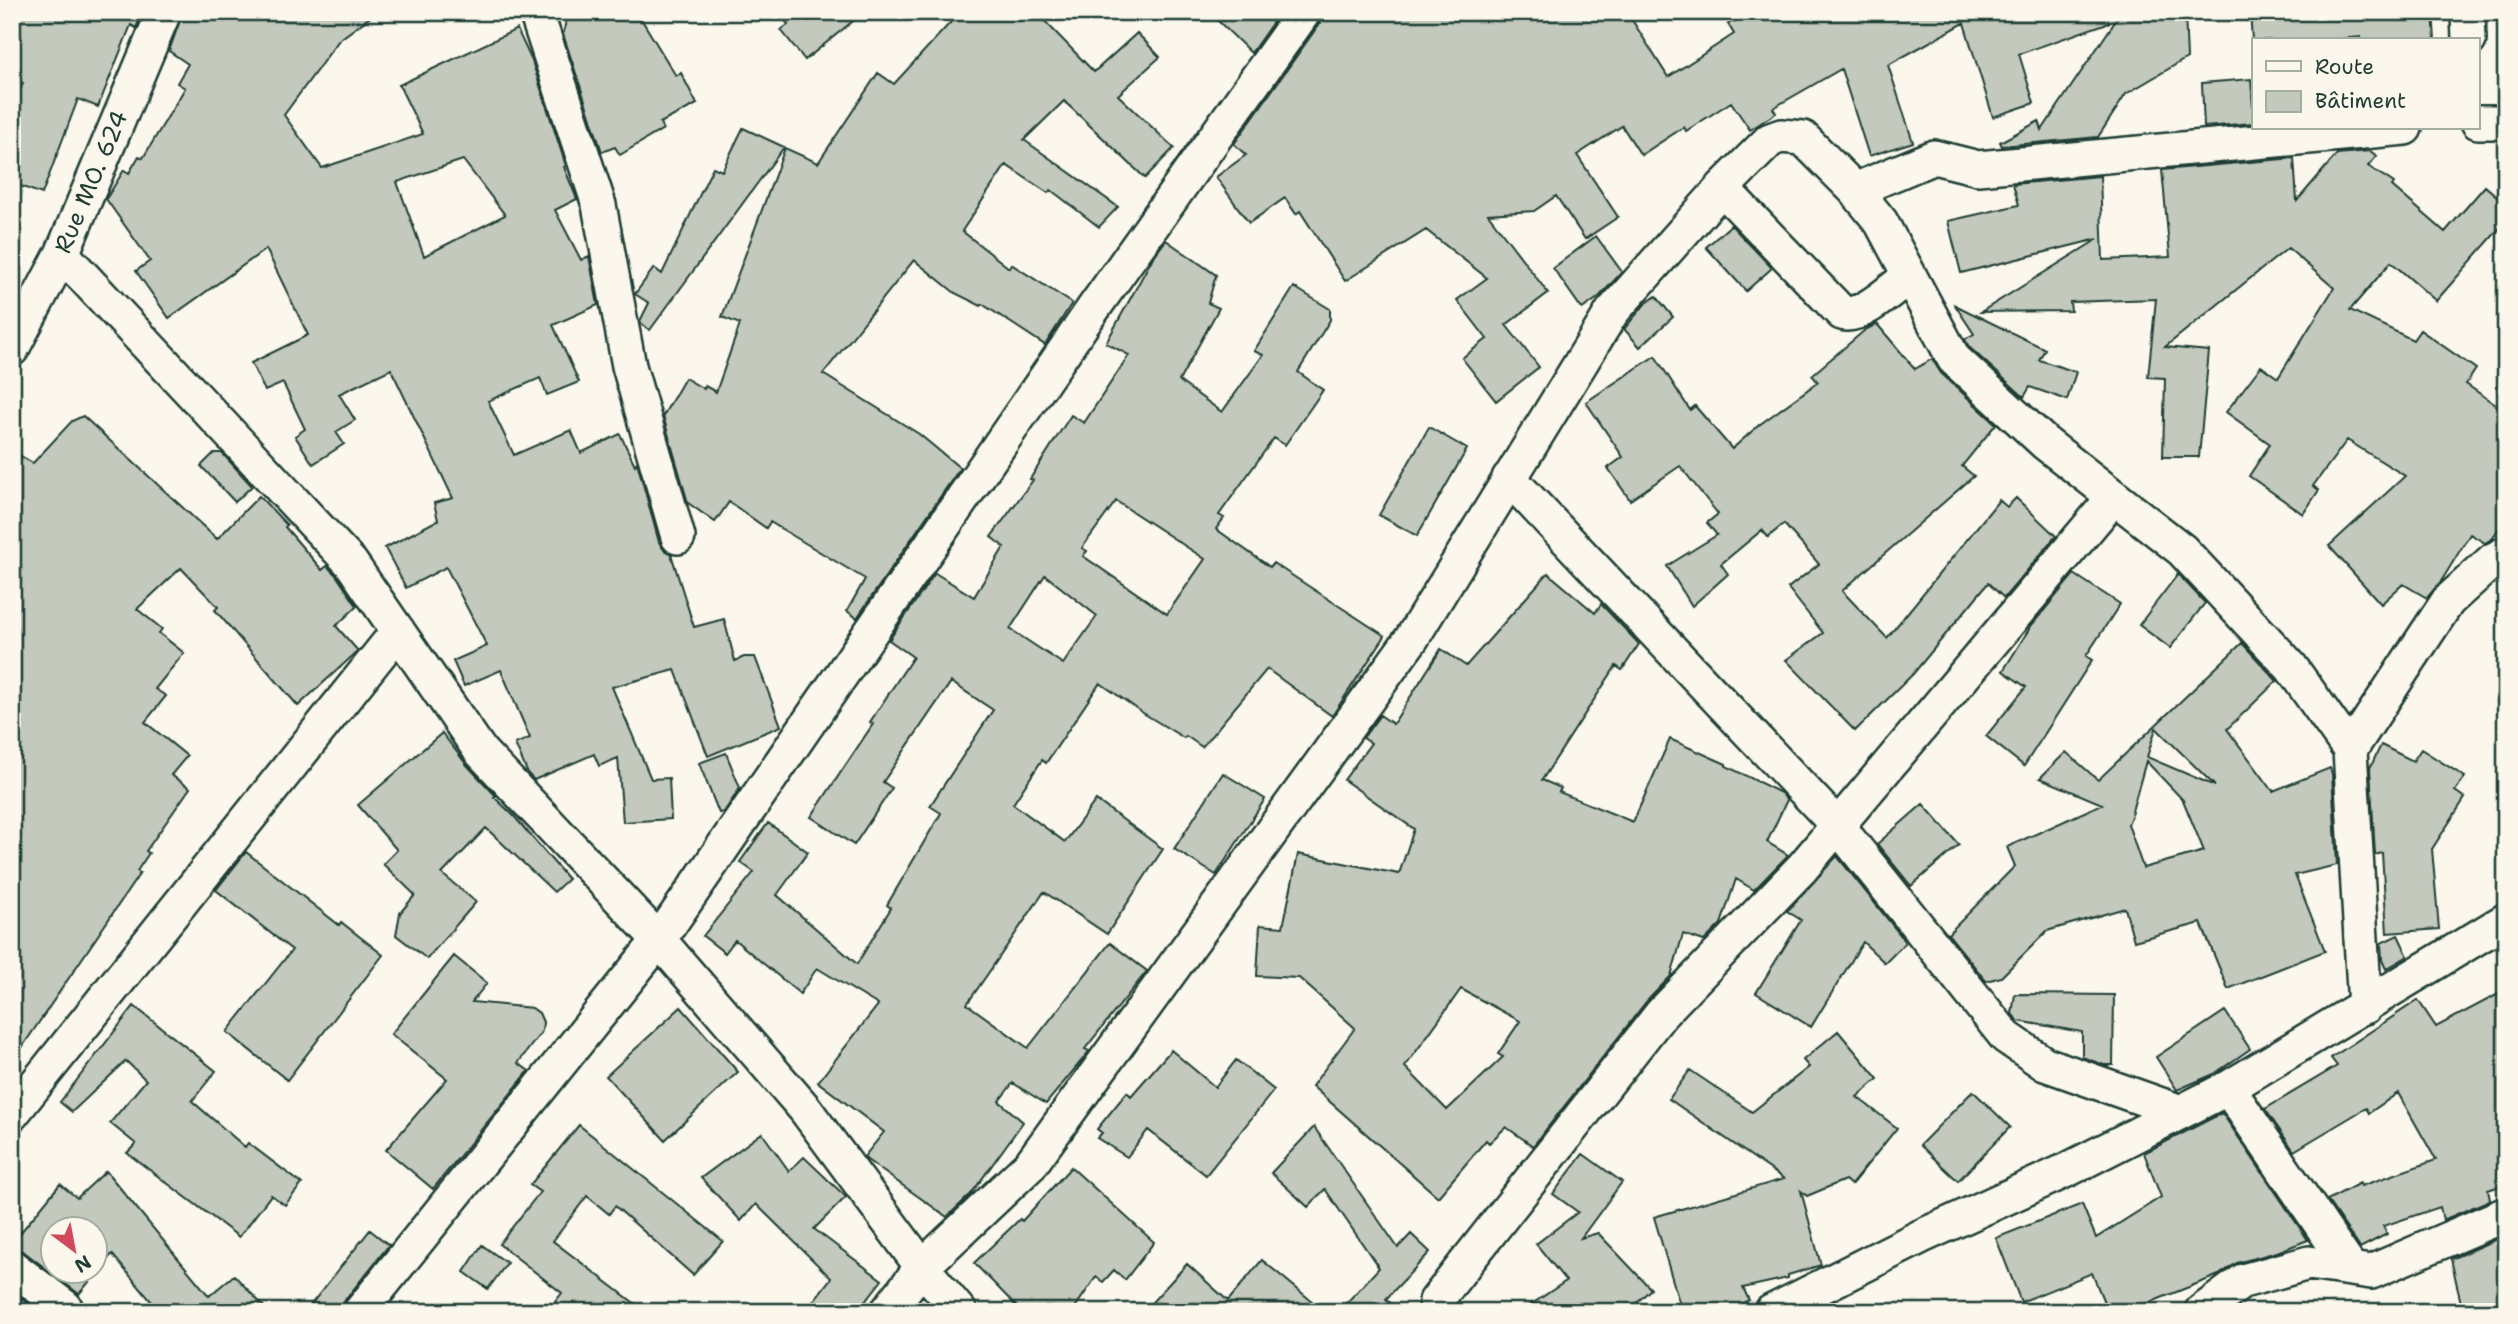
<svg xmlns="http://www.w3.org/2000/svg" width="2518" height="1324" font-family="'Shantell Sans',sans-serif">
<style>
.building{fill:#c4c9be;stroke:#1f3d34;stroke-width:2;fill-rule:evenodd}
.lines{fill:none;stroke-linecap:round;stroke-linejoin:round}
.minor-casing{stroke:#1f3d34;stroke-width:38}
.minor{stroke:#fbf7ec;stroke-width:33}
.labels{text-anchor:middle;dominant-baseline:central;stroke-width:7;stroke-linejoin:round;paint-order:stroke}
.street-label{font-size:24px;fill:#1f3d34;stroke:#fbf7ec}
</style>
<rect width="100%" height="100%" fill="#fbf7ec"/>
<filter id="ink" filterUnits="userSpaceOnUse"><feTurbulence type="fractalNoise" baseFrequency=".0143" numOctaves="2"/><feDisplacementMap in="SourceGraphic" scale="14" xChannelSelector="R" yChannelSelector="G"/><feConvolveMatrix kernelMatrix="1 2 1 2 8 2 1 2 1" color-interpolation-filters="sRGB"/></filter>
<g filter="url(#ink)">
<path class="building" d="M12,12h131l-7,16 -5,-3 -33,82 -20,-8 -36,95 -30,-11v-73l11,-27 -11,-5z
M183,12h194l-38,28 -55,75 38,53 101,-34 -24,-49 118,-56 15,32 34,105 -2,1 13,32 -22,11 26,50 8,-4 9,49 -45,20 26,57 -32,13 -7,-17 -52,23 26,54 57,-25 10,23 39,-19 15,31 2,-3 22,80 5,8 7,4 23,73 30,-8 11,42 9,-4h11l26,69 -73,30 -33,-86 -63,17 39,92 18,-1 2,41 -48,3 -5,-64 -19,8 -5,-12 -60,26 -6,-6 -13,-30 15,-6 -29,-68 -37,16 -11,-25 34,-15 -41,-79 -40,21 -21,-40 53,-28 -4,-17 19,-5 -62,-129 -52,25 16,26 -19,12 8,12 -31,20 -18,-28 10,-7 -22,-46 -18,8 -14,-28 57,-28 -42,-86 -97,69 -33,-47 14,-10 -44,-62 18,-29 5,3 10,-17 4,2 42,-70 -8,-5 11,-19 -19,-13zM463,160l42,55 -81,41 -27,-74z
M568,12h69l39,64 5,-3 16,31 -37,19 3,6 -43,26 -5,-8 -13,5 -39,-118z
M780,12h84l-59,48 -24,-30 7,-5z
M960,12h76l58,60 43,-39 23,24 -42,38 56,53 -29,30 -81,-77 -40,39 94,67 -19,20 -48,-37 -3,3 -42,-28 -44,66 47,37 2,-4 61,39 -27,42 -63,-41 -1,2 -26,-13 -41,-33 -91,114 96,60 41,34 -103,150 -10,-7 18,-32 -95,-57 -4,6 -37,-26 -14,20 -27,-19 -25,-87 22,-38 19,11 1,-3 11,6 24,-68 -18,-7 63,-169 33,15 60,-90 16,11z
M1209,12h71l-29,41z
M1323,12h304l41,65 66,-43 -6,-10 21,-12h436l2,46 -61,36 -28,43 -96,9 -2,-4 39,-21 3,9 74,-110 -97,34 15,49 -41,14 -29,-94 -76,42 25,77 -44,14 -28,-87 -68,39 3,5 -26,17 -19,-28 -45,29 -2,-4 -43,28 -19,-29 -45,29 41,62 -33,22 -29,-43 -22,15 -46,3 60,79 -42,32 33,42 -43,34 -34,-43 25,-19 -30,-39 30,-22 -61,-48 -81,51 -45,-70 -4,3 -11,-16 -36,25 -33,-46 30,-22 -12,-11 86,-121z
M2250,12h183l2,28h-74v-3l-35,3h-74z
M2251,79l3,44 -50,4 -2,-44z
M743,128l41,19 -134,183 -9,-6 -1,-3 9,-18 -14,-9 19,-26 8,6 51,-107 9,4z
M2370,151l7,5 -9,10 26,17 -2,3 53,46 40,-46 21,18v17l-70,80 -45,-39 -41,48 63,30 7,-10 56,39 -10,15 40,28v103l-13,23 -8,5 -15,-9 -28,46 -15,18 -24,-14 -22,20 -52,-58 76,-70 -58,-36 -34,46 6,4 -16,24 -54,-38 21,-32 -44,-32 35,-46 17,12 56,-90 -46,-40 -123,99 44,4 -10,106h-36l2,-79 -17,-1 8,-78 -86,3 1,9 -90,1 117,-73 -137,34 -13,-52 71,-16 -6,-21 87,-8 3,84 67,-3 -8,-87 132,-12 3,43 40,-47z
M1731,225l41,43 -26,23 -40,-44z
M1596,236l26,36 -24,26 -16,11 -29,-41z
M1166,240l50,35 -8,28 11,5 -40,73 43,31 41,-57 -9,-4 40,-64 36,22v11l-32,52 25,18 -38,55 -11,-7 -55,77 5,3 -8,11 54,38 3,-4 112,73 -53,80 -65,-47 -65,78 -16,-11 -2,2 -41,-25 -43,-30 -54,80 -4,-3 -29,44 52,38 31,-42 67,49 -56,85 -63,-42 -77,112 61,44 82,-105 37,28 -62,78 4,2 -6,8 -37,45 -33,-21 -14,18 24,21 -52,72 -24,23 -80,-57 -3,-3 20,-25 -66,-50 60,-77 -61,-37 -17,26 -65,-54 -10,13 -22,-17 51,-64 -14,-10 28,-39 40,29 -31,43 80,69 34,-56 -4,-3 54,-92 -11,-7 63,-96 -42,-28 -68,100 9,6 -38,57 -43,-28 62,-93 -3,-2 43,-65 -24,-17 46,-67 39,24 30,-50 -13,-10 42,-57 -3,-1 41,-64 13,8 45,-68 -23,-12 46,-84zM1116,501l89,58 -38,55 -84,-58 4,-5 -5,-3zM1045,575l52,41 -34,48 -53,-35z
M1656,296l17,21 -33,30 -16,-18 21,-25z
M1955,305l90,44 -6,11 37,12 -9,28 -37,-13 -6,10 -55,-50 -4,-8 9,-5z
M1877,324l38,45 17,-10 9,14 55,51 -34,42 12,10 -132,115 45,47 112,-138 8,7 9,-9 40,38 -52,62 -16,-15 -75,91 -58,57 -69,-71 37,-27 -35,-45 31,-24 -35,-40 -16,13 -6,-7 -41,34 7,10 -36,32 -25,-40 50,-31 -10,-12 11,-9 -38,-48 -50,34 -22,-32 15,-11 -37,-55 69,-46 35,54 5,-4 37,43 27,-24 59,-43 -6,-7 53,-45z
M83,416l134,123 42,-43 28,29 -2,2 37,43 5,-4 9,9 21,31 -21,20 22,25 -60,55 -83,-96 3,-3 -37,-39 -44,41 25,20 -3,4 25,20 -29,36 11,7 -21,26 42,34 -16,19 19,13 -44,63 3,2 -12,18 3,2 -128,189v-611l21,12 39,-42z
M1429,427l38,22 -50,87 -38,-21z
M214,453h8l30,33 -17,16 -34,-36z
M1548,573l47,40 6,-9 38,40 -17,26 -6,-4 -74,114 19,8 -2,4 74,30 37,-83 56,25v2l55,27 6,7 -20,42 21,13 -34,35 -18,-11 -15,45 -17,17 -21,-7 -12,42 -25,26 -113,144 -27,-19 -17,16 -3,-3 -48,57 -126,-111 43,-58 -56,-50 -42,-2 3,-51 23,2 15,-73 101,20 15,-45 -70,-49 27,-37 -8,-5 17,-23 13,9 48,-75 25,17zM1461,989l59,32 -22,33 5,3 -56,53 -42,-43z
M2074,574l46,30 -34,52 6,4 -68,106 -38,-30 40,-49 -23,-16 28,-45z
M2178,574l27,29 -35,45 -31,-23z
M2242,643l35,38 -50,48 46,62 57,-23 2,6 5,91 -42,10 30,76 -97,38 -27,-66 -67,18 -9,-33 -78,23 -46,46 -15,4 -38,-47 67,-68 -8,-19 95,-43 -62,-26 26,-26 32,28zM2156,728l59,58 -68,-29zM2146,761l37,39 21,51 -61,17 -15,-44 5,-12 -1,-1z
M442,733l25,32 29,31 -2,1 19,18 55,64 -14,13 -68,-64 -44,46 34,28 -49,57 -31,-24 4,-22 15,-18 -32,-31 14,-14 -39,-45z
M2381,745l32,16 8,-12 44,28 -10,14 10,7 -33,51 7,80 -52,4 -5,-80 -7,2 -5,-87z
M726,753l14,35 -16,24 -5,1 -20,-50z
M1223,773l42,26 -49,76 -42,-26z
M1923,804l36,41 -48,41 -34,-42z
M246,852l93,73 2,-3 42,33 -96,125 -60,-48 65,-82 -76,-60z
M1837,856l69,86 -21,21 -22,-21 -52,85 -55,-34 45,-73 -14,-9z
M2398,935l10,21 -22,13 -4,-9 -1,-17z
M454,956l33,27 -15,19 60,6 7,5 4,9 -1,9 -24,32 11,8 -96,118 -47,-39 61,-71 -56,-45z
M2506,990v194l-18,6 2,10 -47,20 -3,-13 -57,19 4,8 -27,14 -33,-48 33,-17 1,3 75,-26 -38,-67 -29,20 -3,-5 -72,43 -29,-42 72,-43 -6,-8 87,-58 18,27z
M2015,994l99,1 -1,70h-9l-22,-8v-25l-64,-11 -6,-7z
M134,1006l82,65 -24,30 53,46 3,-4 54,41 -17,21 -14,-10 -32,42 -112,-84 9,-9 -26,-21 36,-43 -20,-19 -54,51 -12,-10z
M681,1007l57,65 -73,68 -59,-64z
M2225,1011l25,38 -36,25 -37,16 -21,-33z
M1838,1031l40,48 -21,18 40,31 -46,57 -6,-5 -38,16 -6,-5 20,74 -33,10v3l-45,10 6,12 -24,12h-43l-28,-95 130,-38 -115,-80 21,-29 62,42 57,-45 -6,-7z
M1171,1050l44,37 21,-27 38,30 -68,85 -58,-45 -21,27 -30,-19 5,-5 -5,-4 30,-37 4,4z
M1973,1091l37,36 -52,54 -38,-36z
M2222,1113l86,127 -31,12 -40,11 -18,12 -93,37h-18l-16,-39 -71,29 -25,-64 86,-34 14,34 65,-41 -17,-44z
M579,1125l144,116 -30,34 -78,-69 -6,8 -22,-18 -34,45 93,71h-99l15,-19 -63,-49 41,-52 -10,-7z
M1314,1127l84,121 13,-14 19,18 -44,47 14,13h-62l41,-44 -54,-79 -17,18 -37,-34z
M762,1133l27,38 15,-14 42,40 -32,32 68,51 -25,32h-52l26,-34 -75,-74 -15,17 -40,-43z
M1583,1154l39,28 -41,56 17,-5 53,56 -24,23h-107l46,-31 -30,-37 42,-32 -25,-18z
M1071,1167l83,75 -29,38 -11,-10 -11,12 -7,-5 -24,35h-50l-48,-49 46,-44 2,2z
M106,1171l103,125 25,-21 35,37h-109l-48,-58 -33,40 -55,-42 -12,-4v-5l48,-59 17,14zM52,1229h42v42h-42z
M370,1230l19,15 -44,55 -4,12h-36z
M2499,1238l3,15 4,-2v61h-43l-12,-53z
M482,1245l25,18 -19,26 -24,-17z
M1262,1260l63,52h-182l44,-48 41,37z
M12,1291l27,21h-27z"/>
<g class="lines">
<defs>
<path id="minor" d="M536,12l63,193 30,161 49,171
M2468,12l1,28
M2478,122h28
M1722,188l120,125c18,7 52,-26 67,-37
M1855,190l79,-33 44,11 427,-40
M62,254l289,309 130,189 178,188 146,169 117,158 38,45
M12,349l50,-95 102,-242
M1509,478l328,347 169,212 39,27 136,48
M2350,750l98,-149 45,-41 13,-7
M2228,1088l123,181
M12,1114l386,-483
M12,1267l53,40
M1436,1301l225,-287 141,-146 312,-371
M360,1312l299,-372 434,-631 211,-297
M887,1312l35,-45 108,-102 382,-527 200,-326 110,-124 48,-48 11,-4 22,2 52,52 26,32 73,137 91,84 137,107 109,117 59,83 15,257
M1771,1312l151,-76 147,-67 159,-81 278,-168
M2201,1312l42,-31 66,-18 62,9 135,-58"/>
</defs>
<use href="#minor" class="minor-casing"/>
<use href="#minor" class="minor"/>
</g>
</g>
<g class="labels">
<g class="street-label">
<text transform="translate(91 182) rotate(-67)">Rue MO. 624</text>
</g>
</g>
<rect width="2518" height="1324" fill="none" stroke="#fbf7ec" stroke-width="42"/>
<rect x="21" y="21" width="2476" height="1282" fill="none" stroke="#1f3d34" stroke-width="2.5" filter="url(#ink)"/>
<rect x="2252" y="38" width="228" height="91" fill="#fbf7ec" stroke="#a3ada2" stroke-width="2"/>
<rect x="2266" y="61" width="35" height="10" fill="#fbf7ec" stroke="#a3ada2" stroke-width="2"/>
<text x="2315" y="74" font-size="21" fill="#1f3d34">Route</text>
<rect x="2266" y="91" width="35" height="21" fill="#c4c9be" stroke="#a3ada2" stroke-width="2"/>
<text x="2315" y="108" font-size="21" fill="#1f3d34">Bâtiment</text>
<g transform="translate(74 1250) rotate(148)"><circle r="33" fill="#fbf7ec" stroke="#a3ada2" stroke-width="2"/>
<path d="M0-5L12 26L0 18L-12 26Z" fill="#d1495b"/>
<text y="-10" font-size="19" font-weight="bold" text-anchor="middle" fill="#1f3d34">N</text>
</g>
</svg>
